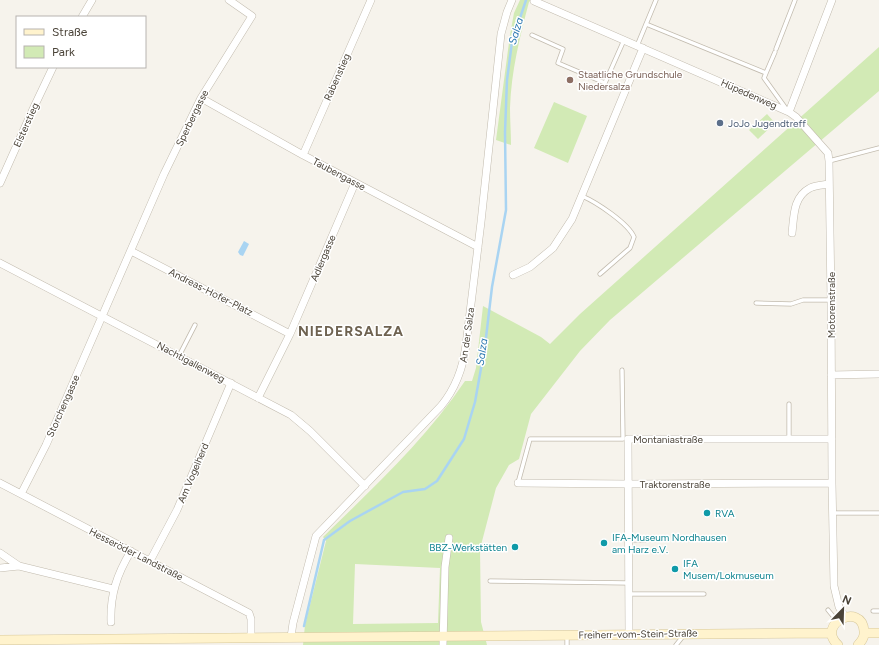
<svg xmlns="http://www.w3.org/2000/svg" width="879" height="645" font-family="Figtree,sans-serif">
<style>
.green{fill:#d2eab5;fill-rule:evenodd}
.water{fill:#a9d4f2}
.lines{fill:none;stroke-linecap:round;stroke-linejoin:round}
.stream{stroke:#a9d4f2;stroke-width:2.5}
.lane-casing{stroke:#c2bbae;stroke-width:5}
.street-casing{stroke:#c2bbae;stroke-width:8}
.secondary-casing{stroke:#d6c79b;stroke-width:10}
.lane{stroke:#fff;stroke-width:3.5}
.street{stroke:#fff;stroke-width:7}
.secondary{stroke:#fff3cd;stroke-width:9}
.education-dot{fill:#8d6e63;stroke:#fff;stroke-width:1.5}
.service-dot{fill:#5c6f8a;stroke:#fff;stroke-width:1.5}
.culture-dot{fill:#0f9aa8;stroke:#fff;stroke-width:1.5}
.labels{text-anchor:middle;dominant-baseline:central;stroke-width:3;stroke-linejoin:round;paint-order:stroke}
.education-label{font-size:10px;fill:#785e54;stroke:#fff;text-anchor:start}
.street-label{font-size:10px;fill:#4b4439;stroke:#fff}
.service-label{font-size:10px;fill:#4e5e75;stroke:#fff;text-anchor:start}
.culture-label{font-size:10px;fill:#0d838f;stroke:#fff;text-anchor:start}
.water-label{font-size:11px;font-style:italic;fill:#2e7ab2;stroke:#fff}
.district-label{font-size:14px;font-weight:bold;letter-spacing:1px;fill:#6e6250;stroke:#fff}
</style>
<rect width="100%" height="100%" fill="#f6f3ec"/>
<path class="green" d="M520,0h11l-2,2c-9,34 -18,70 -19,106 0,12 1,25 1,37l-15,-5 14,-105 4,-22z
M879,47v44l-269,229 -30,31 -49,63 -12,45 -10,6 -13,23 -16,61 1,73 6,23h-184l2,-20 21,-84 -3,-4c50,-49 103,-98 142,-156h7l4,-13 7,-62 58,31 9,7 30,-30zM355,564l85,4 -2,55 -85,1z
M554,102l33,14 -19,47 -34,-15z
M767,114l8,9 -17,16 -9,-9z"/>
<path class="water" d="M244,241l5,3 -6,12 -3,-1 -2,-3z"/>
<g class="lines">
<path class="stream" d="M304,626l20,-86 26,-19 53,-29 22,-3 12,-8 27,-42 11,-37 10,-56 7,-59 14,-77 -1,-78 2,-52 5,-38 14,-42"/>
<defs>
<path id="lane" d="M646,24l120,49 9,-21
M532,35l31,14 -5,14 47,20 19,-43
M637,46l19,-46
M776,49l19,-49
M766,73l-2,5 23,32
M829,161l50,-13
M582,196c14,6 46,27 52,41l-4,11 -30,26
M756,303l35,1 12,-4h28
M179,356l16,-31
M622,370l1,69
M789,439v-35
M518,483l12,-44h92
M832,513h47
M629,540h16
M490,581l138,2
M628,594h76
M828,610l9,11
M873,611h6
M567,645v-9
M676,645l8,-10"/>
<path id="street" d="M534,1l255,111 7,5 32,36 1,8 2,139 1,183 2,103 5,21 6,10
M82,17l10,-17
M201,98l102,57 175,92
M789,112l43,-112
M303,155l68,-155
M0,183l34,-76 19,-40
M792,233c2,-17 1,-36 18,-45 6,-3 14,-3 19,-4
M131,251l159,83
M0,263l291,152 19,16 55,55
M513,275l17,-8 23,-19 19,-29 71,-171
M831,375l48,-1
M258,398l32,-64 65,-151
M0,483l249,130 2,6v19
M518,483l110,1 204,-1
M21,494l25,-49 118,-271 37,-76 51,-82 -23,-16
M0,553l19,13 94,23
M150,561l27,-51 54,-127
M0,568l19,-2
M111,622c-1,-27 6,-48 20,-71
M629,634l-1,-195h204
M291,637l2,-14 23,-87 125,-130c15,-18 22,-38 25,-61l15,-123 20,-188 6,-22 5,-12
M443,645l2,-78 4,-29"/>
<path id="secondary" d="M864,633h15
M0,640l832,-7
M838,645c-23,-21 24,-44 26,-14 1,6 -2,10 -6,14"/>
</defs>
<use href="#lane" class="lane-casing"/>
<use href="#street" class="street-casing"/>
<use href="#secondary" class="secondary-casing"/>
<use href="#lane" class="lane"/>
<use href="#street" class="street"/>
<use href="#secondary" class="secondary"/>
</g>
<circle class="education-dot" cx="570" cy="80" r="4"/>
<circle class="service-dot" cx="720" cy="123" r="4"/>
<g class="culture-dot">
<circle cx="707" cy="513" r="4"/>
<circle cx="604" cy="543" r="4"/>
<circle cx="515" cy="547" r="4"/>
<circle cx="675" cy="569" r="4"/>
</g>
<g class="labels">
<g class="education-label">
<text x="578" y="74">Staatliche Grundschule<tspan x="578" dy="12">Niedersalza</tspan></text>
</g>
<g class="street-label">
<text transform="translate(337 77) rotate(-66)">Rabenstieg</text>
<text transform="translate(749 94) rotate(24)">Hüpedenweg</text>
<text transform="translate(192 118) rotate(-64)">Sperbergasse</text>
<text transform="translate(26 125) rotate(-66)">Elsterstieg</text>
<text transform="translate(339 174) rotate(28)">Taubengasse</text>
<text transform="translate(323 258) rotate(-67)">Adlergasse</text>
<text transform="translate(211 292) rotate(27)">Andreas-Hofer-Platz</text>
<text transform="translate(831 305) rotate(-90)">Motorenstraße</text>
<text transform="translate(467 335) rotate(-82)">An der Salza</text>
<text transform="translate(191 362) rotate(28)">Nachtigallenweg</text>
<text transform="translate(63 406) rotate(-66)">Storchengasse</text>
<text x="668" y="439">Montaniastraße</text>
<text transform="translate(193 473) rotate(-67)">Am Vogelherd</text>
<text x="675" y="484">Traktorenstraße</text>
<text transform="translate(136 554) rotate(27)">Hesseröder Landstraße</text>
<text transform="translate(638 634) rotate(-1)">Freiherr-vom-Stein-Straße</text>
</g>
<g class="service-label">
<text x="728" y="123">JoJo Jugendtreff</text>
</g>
<g class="culture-label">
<text x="715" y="513">RVA</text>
<text x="612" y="537">IFA-Museum Nordhausen<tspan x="612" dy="12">am Harz e.V.</tspan></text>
<text x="507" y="547" text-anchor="end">BBZ-Werkstätten</text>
<text x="683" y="563">IFA<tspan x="683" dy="12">Musem/Lokmuseum</tspan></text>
</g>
<g class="water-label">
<text transform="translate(516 31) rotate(-74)">Salza</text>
<text transform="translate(482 352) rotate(-82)">Salza</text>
</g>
<g class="district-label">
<text x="351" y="331">NIEDERSALZA</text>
</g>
</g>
<rect x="16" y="16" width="130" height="52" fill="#ffffff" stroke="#b7b4b0"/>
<rect x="24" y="29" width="20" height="6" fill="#fff3cd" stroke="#b7b4b0"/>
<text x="52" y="36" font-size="12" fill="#4b4439">Straße</text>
<rect x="24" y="46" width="20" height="12" fill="#d2eab5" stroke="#b7b4b0"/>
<text x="52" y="56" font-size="12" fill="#4b4439">Park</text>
<g transform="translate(843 609) rotate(23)" stroke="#ffffff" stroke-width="3" paint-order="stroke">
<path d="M0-3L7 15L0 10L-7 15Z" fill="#4b4439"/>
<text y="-6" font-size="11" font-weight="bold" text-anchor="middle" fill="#4b4439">N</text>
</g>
</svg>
